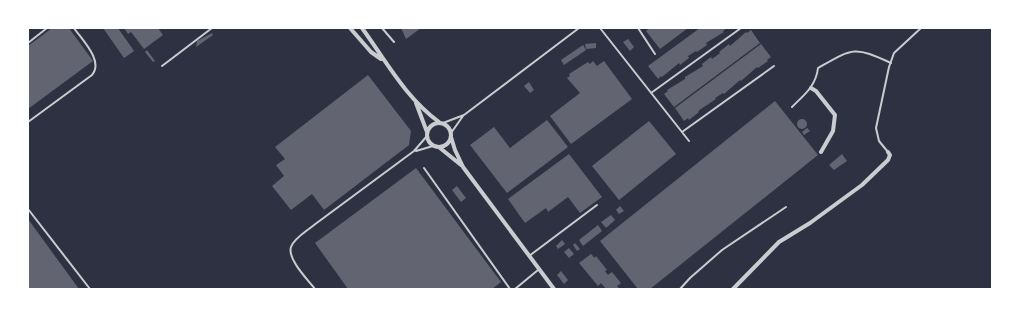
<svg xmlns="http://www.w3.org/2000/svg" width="1020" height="317" font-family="Quicksand,sans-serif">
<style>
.building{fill:#626471}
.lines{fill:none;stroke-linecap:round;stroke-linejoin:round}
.service{stroke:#caccd0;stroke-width:2}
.minor{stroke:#caccd0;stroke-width:4}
</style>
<rect width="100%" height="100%" fill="#2d3142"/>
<path class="building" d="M52,28h17l24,33 -65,48v-63z
M103,28h15l16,23 -10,7z
M124,28h34l5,7 -19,14 -13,-17 -3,2z
M401,28h20l-15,11z
M650,28h38l-28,21 -14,-18z
M700,28h27l-4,3 1,1 -18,11 1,2 -10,7 -1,-1 -8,5 1,2 -9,7 -1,-2 -17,14 -1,-1 -3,3 -10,-13z
M751,30l9,13 -86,64 -10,-13 4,-3 -1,-1 18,-11v-2l18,-11 -1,-2 9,-7 1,2 8,-6 -1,-1 10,-8 1,2 16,-14 1,1z
M212,33l1,2 -17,12 1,-6z
M628,39l6,8 -4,4 -7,-9z
M596,43v5l-10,1 -1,-5z
M761,44l10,13 -4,3 1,1 -10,7 -1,-1 -16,14 -1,-1 -16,14 -1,-1 -8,5 1,1 -18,12 1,1 -10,8 -1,-2 -4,3 -9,-13z
M583,45l3,5 -22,15 -3,-5z
M147,50l8,11 -2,1 -8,-10z
M593,61l4,5 7,-5 28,38 -61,45 -21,-28 30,-23 -13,-15 3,-2 -1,-2 19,-12 2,2z
M368,75l43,56 -2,14 -85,65 -12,-16 -21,16 -19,-24 12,-10 -8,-11 9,-6 -10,-12z
M529,82l5,8 -4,3 -6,-7z
M775,101l43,54 -168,134h-12l-38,-48z
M797 124a5 5 0 1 1 10 0a5 5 0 1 1-10 0Z
M547,120l21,27 -61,46 -37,-48 24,-18 16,21z
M649,121l27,33 -57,46 -27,-34z
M807,128l3,3 -6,4 -2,-3z
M569,154l33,43 -22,16 -12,-16 -20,15 -2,-4 -21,15 -17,-24z
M842,154l5,7 -13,9 -5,-5z
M416,168l85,114 -9,7h-144l-33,-46z
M457,186l9,12 -5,4 -9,-12z
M620,206l4,5 -5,3 -3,-4z
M611,215l4,5 -9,8 -5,-6z
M28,219l51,70h-51z
M598,225l4,6 -19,15 -4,-6z
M562,240l3,4 -7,5 -2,-3z
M575,243l5,6 -3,2 -4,-6z
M569,248l5,6 -5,4 -5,-6z
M591,254l4,4 1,-2 11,14 -2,1 3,4 4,-3 9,11 -4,3 3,3h-14l-5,-6 -3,3 -19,-23z
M561,271l7,9 -4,4 -7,-9z"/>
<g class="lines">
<path class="service" d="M382,28l12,14
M600,28l89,113
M638,28l17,26
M28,43l19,-15
M162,66l50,-38
M651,93l90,-65
M792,107c12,-12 24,-21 26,-39 35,-20 36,-22 73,-5
M28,122l64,-47c12,-14 -10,-35 -18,-47
M443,123l21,-8 115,-87
M682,132l92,-66
M451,133l12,-17
M416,151l17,-5
M888,152l-9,-11 -3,-13 13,-61 5,-14 27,-25
M424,168l86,121
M28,209l62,80
M529,256l68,-51
M315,289c-7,-9 -28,-30 -24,-42 3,-9 16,-16 23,-22l100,-74 13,-15
M515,289l23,-19
M680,289l10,-11 32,-28 64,-43"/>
<path class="minor" d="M350,28l21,24 10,7
M362,28c24,33 43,69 77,94
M811,88l5,3 19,24 -2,16 -12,21
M416,103l11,29
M427 135a12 12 0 1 1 24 0a12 12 0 1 1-24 0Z
M451,137l4,13 8,17 91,122
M440,148l21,17
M733,289l46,-47 31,-19 52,-38 26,-25 2,-5 -2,-3"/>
</g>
<rect width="1020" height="317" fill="none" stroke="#ffffff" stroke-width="58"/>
</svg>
